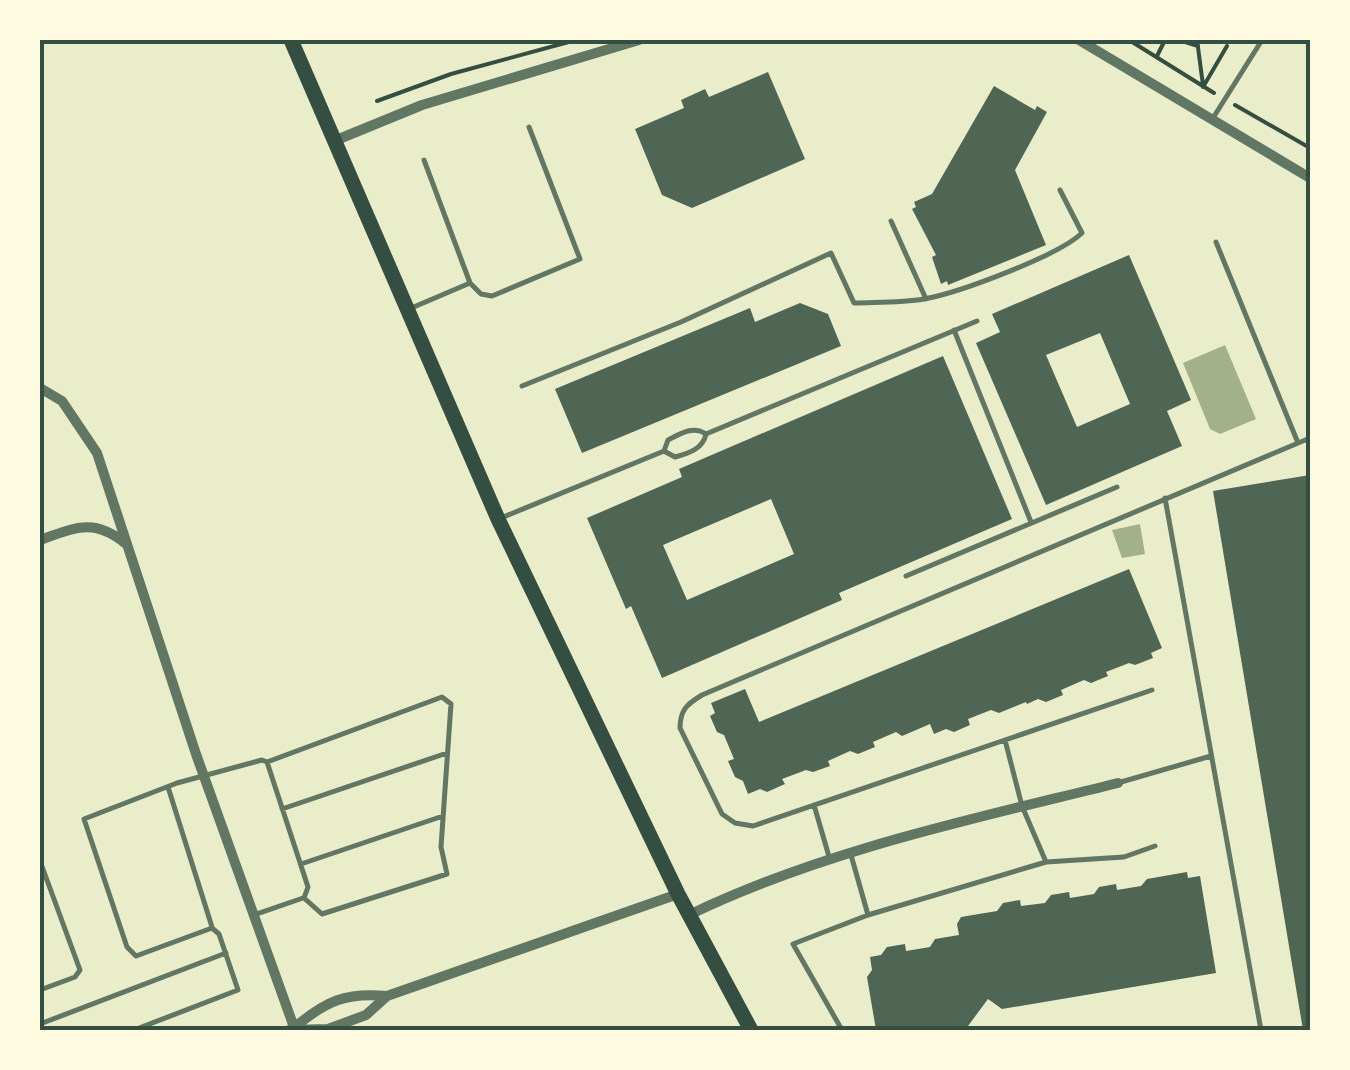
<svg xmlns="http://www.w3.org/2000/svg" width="1350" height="1070" font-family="Figtree,sans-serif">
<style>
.water{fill:#a3b18a}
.building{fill:#4f6655;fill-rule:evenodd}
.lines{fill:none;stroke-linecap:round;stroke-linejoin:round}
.path{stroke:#344e41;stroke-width:4}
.service{stroke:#617663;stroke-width:5}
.minor{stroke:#617663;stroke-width:10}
.secondary{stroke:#344e41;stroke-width:15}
.neatline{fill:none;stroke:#344e41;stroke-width:4}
</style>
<rect width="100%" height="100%" fill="#e9edc9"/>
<path class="water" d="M1225,345l31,74 -36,15 -10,-5 -27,-66z
M1140,524l5,30 -23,4 -10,-28z"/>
<path class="building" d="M768,72l37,87 -113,49 -30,-13 -27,-66 49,-21 -3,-8 24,-11 4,8z
M994,86l41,24 2,-4 10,6 -32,58 31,75 -98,40 -1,-4 -6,3 -9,-27 4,-2 -24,-46 4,-2 -2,-5 18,-8z
M1129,255l62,145 -24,11 15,35 -136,59 -70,-162 24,-11 -8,-18zM1100,333l30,71 -53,23 -31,-72z
M800,303l28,11 13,32 -259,107 -27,-64 195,-81 5,14z
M943,356l69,163 -173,74 3,7 -180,78 -31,-72 -5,3 -39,-91 95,-41 -3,-8zM771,499l23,55 -107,46 -24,-55z
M1310,475v555h-7l-90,-539z
M1129,569l33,79 -11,5 2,5 -18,7 -6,-2 -23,9 2,4 -17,7 -7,-3 -23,10 2,5 -17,7 -8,-3 -11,5 -1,-2 -27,11 -8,-3 -23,9 2,6 -16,7 -8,-3 -12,5 -4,-10 -28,12 -6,-4 -23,10 2,5 -17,7 -8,-3 -22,10 2,5 -17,6 -7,-2 -24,9 3,5 -18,8 -7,-3 -12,5 -5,-13 -8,-4 -7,-16 6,-2 -10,-24 -7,-3 -7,-16 5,-3 -4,-10 34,-14 14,33z
M1187,872l1,6 12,-2 16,97 -214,36 -14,-10 -20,27 6,4h-98l-9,-53 5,-7 -2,-13 11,-2 6,-8 18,-3 1,7 24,-4 5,-8 24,-4 -2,-11 4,-7 36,-6 6,-8 17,-3 1,6 24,-3 6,-8 18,-3 1,6 24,-4 5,-7 17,-3 1,6 24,-4 6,-7z"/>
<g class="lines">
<path class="path" d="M1129,40l85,53
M1179,40l19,6
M1197,40l6,45
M1157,56l8,-16
M1203,87l24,-41
M377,101l74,-27 125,-34
M1235,105l75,43"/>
<path class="service" d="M1213,118l49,-78
M424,160l46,123
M891,221l35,78
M1216,242l82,201
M409,309l61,-26 11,11 11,2 88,-37 -51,-132
M954,330l77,192
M522,386l159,-64 150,-69 23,50c23,-1 47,0 70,-4 34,-6 134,-43 158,-66l-22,-43
M706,434l271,-113
M1165,498l96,532
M501,518l163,-67 4,-11c12,-6 25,-15 38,-6 -3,15 -17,19 -31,23l-11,-6
M906,576l211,-89
M1005,740l147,-50
M267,762l175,-65 9,7 -10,143 6,27 -125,40 -18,-16
M1121,782l90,-26
M168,787l44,140
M814,805l16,55
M282,809l165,-56
M40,861l40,109 -5,7 -35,13
M1046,862l78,-5 31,-11
M301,864l142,-48
M254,915l49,-17
M868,915l178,-53 -24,-56 -17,-66 -252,86 -18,-3 -13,-9 -42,-86c0,-18 7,-24 22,-33l608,-257
M40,1024l186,-71
M134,1030l104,-40 -19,-56 -7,-6 -76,28 -9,-9 -43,-128 93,-36 85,-23 5,2 41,125 -4,11
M842,1030l-49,-86 75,-29 -17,-60"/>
<path class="minor" d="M1079,40l231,138
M334,141l88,-36 217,-65
M40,388l22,13 35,52 99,301 99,276
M40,540c36,-13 55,-22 86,4
M689,915c135,-65 284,-96 429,-132
M295,1027c31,-26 51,-35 92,-31
M289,1030l39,-1 38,-14 21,-19 291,-102"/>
<path class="secondary" d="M291,40l207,479 180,375 73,136"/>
</g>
<rect width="1350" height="1070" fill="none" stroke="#fefae0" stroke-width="85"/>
<rect x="42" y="42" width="1266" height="986" class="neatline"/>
</svg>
